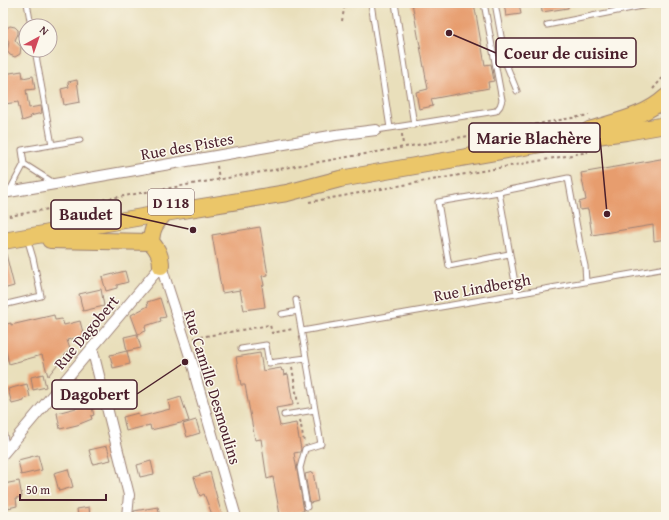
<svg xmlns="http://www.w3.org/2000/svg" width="669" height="520" font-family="'Gentium Book Plus',serif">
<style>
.building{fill:#e79d6e}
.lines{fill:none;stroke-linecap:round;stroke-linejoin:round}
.lane-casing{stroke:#9a7f73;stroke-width:7}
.street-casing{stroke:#9a7f73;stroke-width:12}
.primary-casing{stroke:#9a7f73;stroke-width:18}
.path{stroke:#9a7f73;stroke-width:2;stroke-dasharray:3 3;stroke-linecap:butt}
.lane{stroke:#fff;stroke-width:5}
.street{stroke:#fff;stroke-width:10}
.primary{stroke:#ebc669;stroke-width:16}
.labels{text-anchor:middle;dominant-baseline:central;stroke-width:3;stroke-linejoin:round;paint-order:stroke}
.shield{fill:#fbf7ec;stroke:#7f6065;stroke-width:1}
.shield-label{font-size:15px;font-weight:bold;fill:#4a1f2b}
.street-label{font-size:16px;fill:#4a1f2b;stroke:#fbf7ec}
.leader{fill:none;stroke:#4a1f2b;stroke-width:1.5}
.callout-dot{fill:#4a1f2b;stroke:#fbf7ec;stroke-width:1.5}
.callout{fill:#fbf7ec;stroke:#4a1f2b;stroke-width:1.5}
.callout-label{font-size:17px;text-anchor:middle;font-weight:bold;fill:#4a1f2b}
</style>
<rect width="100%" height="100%" fill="#fbf7ec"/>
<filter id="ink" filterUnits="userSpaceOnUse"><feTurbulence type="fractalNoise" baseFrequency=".025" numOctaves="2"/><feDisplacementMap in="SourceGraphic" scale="8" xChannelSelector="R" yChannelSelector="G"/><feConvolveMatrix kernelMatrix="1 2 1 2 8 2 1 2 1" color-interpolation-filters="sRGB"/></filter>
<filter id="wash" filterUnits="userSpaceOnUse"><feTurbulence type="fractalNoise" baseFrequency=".012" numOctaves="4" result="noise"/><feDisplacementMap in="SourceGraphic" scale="16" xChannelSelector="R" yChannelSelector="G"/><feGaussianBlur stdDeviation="0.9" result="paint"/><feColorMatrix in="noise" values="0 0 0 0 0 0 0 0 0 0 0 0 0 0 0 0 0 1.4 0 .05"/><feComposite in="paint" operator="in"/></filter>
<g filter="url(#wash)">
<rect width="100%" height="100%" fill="#e9dfbb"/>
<g id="blocks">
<path class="building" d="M412,3h62l11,62 6,-1 3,17 -6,1 1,6 -58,11 2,7 -14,3 -3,-17 12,-3z
M504,3h15l2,11 -15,2z
M541,3h27v5l-26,4z
M10,26l5,1 3,3v4l-3,6 6,7 -1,7 -5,3 -5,-2 -3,-4 2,-9 -5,-8 1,-5z
M22,71l1,7 10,-2 2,13 -9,1 3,18 12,-2 1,7 -12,3 1,2 -9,3 -4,-19 -13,2 -2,-17 3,-1 -2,-12z
M77,80l3,22 -16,3 -3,-16 8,-2 -1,-5z
M666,158v81l-12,2 -1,-16 -61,10 -4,-26 -8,1 -1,-8 7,-2 -5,-27z
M260,227l8,48 -6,1 2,9 -2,1 3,21 -21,3 -4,-20 -18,3 -10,-58z
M6,254l8,32 -11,3v-34z
M125,271l3,11 -11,3v3l-11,3 -4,-14z
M101,289l3,17 -21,5 -4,-17z
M160,298l6,19 -6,1 1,3 -16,5 1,5 -8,3 -7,-19 17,-9 -1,-4z
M54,315l1,5 7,-1 2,6 16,-4 4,15 -17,4 3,9 -22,27 -6,-21 -33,9 -6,-26v-13l8,-2v2z
M137,334l4,14 -14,3 -3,-14z
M127,351l3,13 -17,4 -3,-13z
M260,353l3,18 18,-3 1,3 1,-1 1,5 4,-1 5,31 -17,3 4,18 16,-3 5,26 -1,3 -6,1 10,58 -24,4 -7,-38 -6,2 -6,-40 -6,1 -10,-55h-4l-5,-28z
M43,374l3,13 -13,3 -2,-13z
M27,384l3,13 -6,2v2l-12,3 -4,-15z
M181,397l8,24 -38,9 -1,-5 -24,6 -3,-14 15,-4 1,4 31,-8 -2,-8z
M91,404l3,11 -3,1 1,3 -15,6 -17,4 -3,-16z
M196,420l4,13 -13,4 -4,-13z
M107,446l4,14 -18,4 -4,-14z
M38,455l4,15 -21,5 -3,-15z
M151,461l3,13 -14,3 -3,-12z
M68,469l5,18 -14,4 -5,-18z
M210,472l9,33 4,12h-10l-9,-23 -4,2 -6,-19z
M313,472l5,29 -8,2 -5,-29z
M19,481l3,16 -6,1 1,8 -9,2 -4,-24z
M89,507l1,9 -12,1 -1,-8z
M158,507l2,10h-26v-6z"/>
</g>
</g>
<g filter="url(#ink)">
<use href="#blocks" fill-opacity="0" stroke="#9a7f73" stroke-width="1"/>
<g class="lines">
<defs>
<path id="lane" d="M27,3l4,23
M371,3l19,125 -14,2
M395,3l19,122
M495,3l11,61 11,27
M547,25l110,-22
M35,50l17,95
M390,128l106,-17 4,-5 2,-6 -18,-97
M54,183l-30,-19 -2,-14 58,-10
M9,192l15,-28
M499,192l-61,10 11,64 60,-12
M517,294l-18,-102 69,-14 12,66 5,22 1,16
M296,300l25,144 -16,5 -5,19 7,39
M3,305l38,-9 -8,-38 -6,-20
M282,314l16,-3
M302,331l364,-63
M241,349l25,-4 3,18 37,-5
M284,415l31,-5
M3,431l4,18"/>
<path id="street" d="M3,193l333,-58 40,-5
M161,266l34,106 1,7 40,138
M92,348l37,147 -2,22
M3,454l158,-188"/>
<path id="primary" d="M589,130c26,-8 57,-14 77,-33
M50,240l101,2
M3,241l162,-28 122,-20 53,-14 213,-37 73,-10 40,-7
M161,266c0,-10 -3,-16 -10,-24 1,-15 4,-18 14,-29"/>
</defs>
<use href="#lane" class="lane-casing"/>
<use href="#street" class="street-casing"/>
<use href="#primary" class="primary-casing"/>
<path class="path" d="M342,21l3,-18
M653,89l13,-15
M402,134l1,12
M217,166l2,13
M309,202l279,-50
M3,217l586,-102
M194,338l76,-13 2,8 21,-4
M292,367l6,37
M300,420l4,22"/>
<use href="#lane" class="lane"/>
<use href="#street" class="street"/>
<use href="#primary" class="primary"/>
</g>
</g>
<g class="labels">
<rect class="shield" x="148" y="189" width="46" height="26" rx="3"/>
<g class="shield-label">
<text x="171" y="202">D 118</text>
</g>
<g class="street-label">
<text transform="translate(187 146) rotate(-10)">Rue des Pistes</text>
<text transform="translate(482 287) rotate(-10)">Rue Lindbergh</text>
<text transform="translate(86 332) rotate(-50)">Rue Dagobert</text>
<text transform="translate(213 387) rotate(73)">Rue Camille Desmoulins</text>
</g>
</g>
<path class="leader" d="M449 33L496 53M607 214L600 138M193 230L121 214M185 362L137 394"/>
<g class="callout-dot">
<circle cx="449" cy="33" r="4"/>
<circle cx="607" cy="214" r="4"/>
<circle cx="193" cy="230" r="4"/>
<circle cx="185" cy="362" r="4"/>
</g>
<g class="callout">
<rect x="496" y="38" width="140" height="29" rx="4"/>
<rect x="469" y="123" width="131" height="29" rx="4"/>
<rect x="51" y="200" width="70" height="29" rx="4"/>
<rect x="52" y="380" width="85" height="29" rx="4"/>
</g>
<g class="callout-label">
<text x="566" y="59">Coeur de cuisine</text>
<text x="534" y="144">Marie Blachère</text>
<text x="86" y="220">Baudet</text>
<text x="95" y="400">Dagobert</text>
</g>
<rect width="669" height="520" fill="none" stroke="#fbf7ec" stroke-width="16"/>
<g transform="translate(38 38) rotate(40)"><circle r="19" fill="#fbf7ec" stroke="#b4a19f"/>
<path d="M0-3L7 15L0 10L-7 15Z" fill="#d1495b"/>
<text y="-6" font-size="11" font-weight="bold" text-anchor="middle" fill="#4a1f2b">N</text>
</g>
<path d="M20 494v6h86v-6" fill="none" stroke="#4a1f2b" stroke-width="2"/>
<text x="26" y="494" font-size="12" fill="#4a1f2b" stroke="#fbf7ec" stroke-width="3" paint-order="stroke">50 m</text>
</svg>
